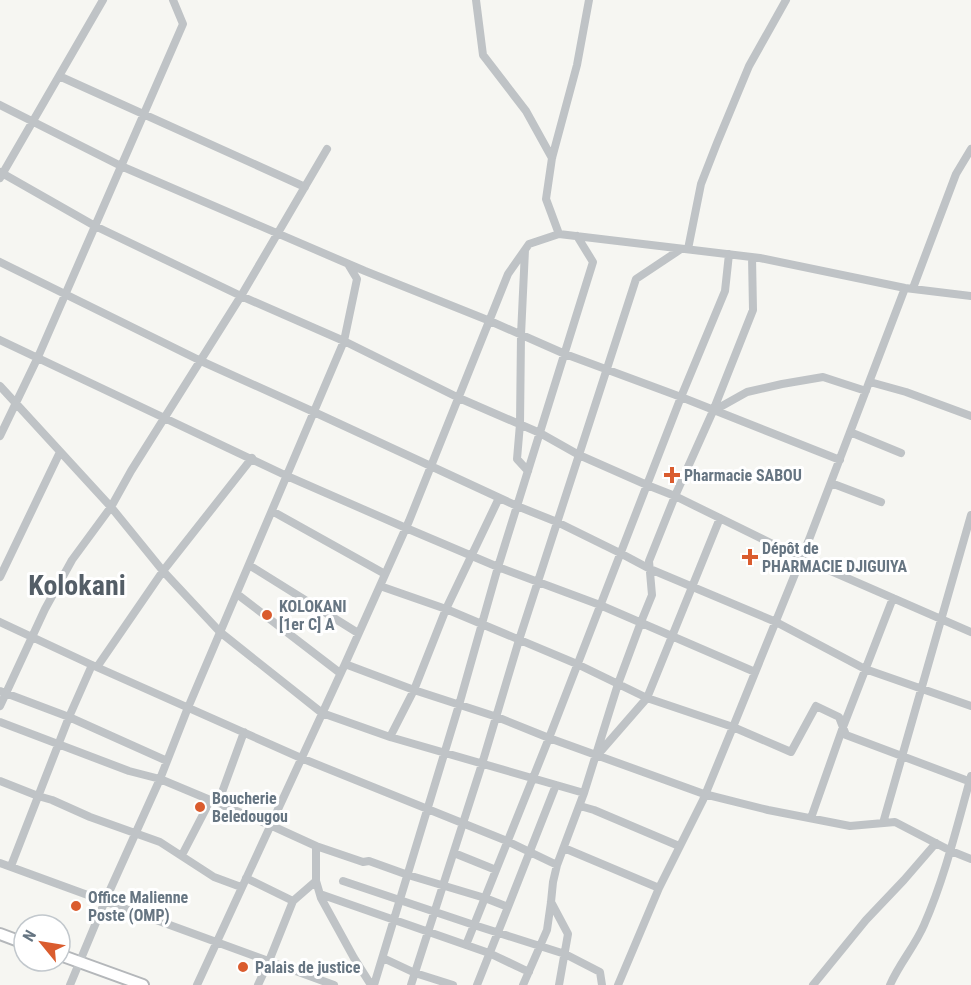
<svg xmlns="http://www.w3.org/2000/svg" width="971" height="985" font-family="'Roboto Condensed',sans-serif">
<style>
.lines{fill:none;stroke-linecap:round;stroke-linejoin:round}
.highway-casing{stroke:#b4b7ba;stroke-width:14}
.minor{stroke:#bfc3c6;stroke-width:8}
.highway{stroke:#fff;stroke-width:10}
.poi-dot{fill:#da5c2e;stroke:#fff;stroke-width:2}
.labels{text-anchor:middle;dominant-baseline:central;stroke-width:6;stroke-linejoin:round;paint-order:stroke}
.poi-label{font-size:16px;font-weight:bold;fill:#667582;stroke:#fff;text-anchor:start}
.town-label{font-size:28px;font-weight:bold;fill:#545e67;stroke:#fff}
</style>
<rect width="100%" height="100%" fill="#f6f6f2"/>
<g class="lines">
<defs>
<path id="highway" d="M0,934l24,9
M60,955l83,30"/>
</defs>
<use href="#highway" class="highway-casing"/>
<path class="minor" d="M476,0l7,55 43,56 26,47
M59,76l246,111
M0,105l121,61 244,105 125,50 75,33 116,43 159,63
M0,172l95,54 146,70 103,45 115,57 81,35 39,22 68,30 28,11 126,62 170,74
M0,178l103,-178
M559,234l-13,-35 6,-41 25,-93 12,-65
M688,249l13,-65 16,-41 32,-77 37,-66
M525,250l-4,85 -1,89 -3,35 11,12
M0,262l201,99 113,51 203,94 40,16 63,31 30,16 126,53 89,47 106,37
M913,288l43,-114 15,-25
M0,340l287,136 119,52 92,39 102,38 155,67
M870,382l36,10 65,24
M0,386l111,121 52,64 57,61 102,81 68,24 194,56
M713,411l34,-19 35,-8 41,-7 43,14
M850,432l51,21
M0,436l38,-79 145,-333 -10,-24
M831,483l50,19
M272,511l113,63
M249,565l109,68
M0,577l60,-125
M380,586l66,23 131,55 70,34 86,29 58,25 25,-46 23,11 7,18 125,47
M237,594l103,79
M0,622l92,43 209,93 206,83 50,24
M345,664l69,26 83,27 52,21 155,56 64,16 82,16 45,-4 56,29 20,8
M97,667l66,-96 89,-113
M0,691l69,26 98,44
M0,706l45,-97 27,-49 39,-53 20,-36 110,-175 86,-147
M0,722l129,49 31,8 110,46 46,21 47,16 6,-1 39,14 77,23 23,9 -31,78
M390,737l24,-47 32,-81 53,-111
M600,752l47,-54 73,-180
M0,781l38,15 14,4 38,17 70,25 54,35 27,10
M580,806l14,4 85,36
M811,818l32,-91 50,-129
M883,823l88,-308
M316,846v35l5,17 33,60 17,27
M564,848l95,40
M454,853l42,17
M182,855l28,-54h4l7,-6 23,-63
M0,863l334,122
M11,866l58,-149 23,-52
M246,878l47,23
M343,881l131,44 91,29 35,18 2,13
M320,894l169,59 40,19
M551,902l17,32 -9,51
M508,907l48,-122
M466,945l83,-207 132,-341 44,-106 4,-37
M383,958l32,15 38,12
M70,985l35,-84 55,-122 27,-69 157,-369 13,-62 -9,-15
M197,985l148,-321 64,-143 99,-247 21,-30 30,-10 201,24 145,30 66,8
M258,985l11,-24 24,-60 23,-20
M374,985l85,-280 39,-138 95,-305 -16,-26
M411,985l71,-221 37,-124 117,-361 45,-30
M523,985l24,-55 4,-28 2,-20 4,-17 27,-72 34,-109 23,-62 11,-27 -3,-34 26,-65 38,-85 40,-101 -1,-53
M618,985l41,-97 44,-88 30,-73 77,-190 95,-249
M813,985l53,-65 38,-40 32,-37
M890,985c9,-21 25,-39 34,-60 21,-48 33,-99 47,-149"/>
<use href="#highway" class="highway"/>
</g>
<g class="poi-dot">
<path d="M669 466h6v6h6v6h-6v6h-6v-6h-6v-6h6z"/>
<path d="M747 548h6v6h6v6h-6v6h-6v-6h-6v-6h6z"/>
<circle cx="267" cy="615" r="6"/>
<circle cx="200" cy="807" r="6"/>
<circle cx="76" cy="906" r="6"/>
<circle cx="243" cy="967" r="6"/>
</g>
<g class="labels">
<g class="poi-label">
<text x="684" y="475">Pharmacie SABOU</text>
<text x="762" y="548">Dépôt de<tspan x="762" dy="18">PHARMACIE DJIGUIYA</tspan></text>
<text x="279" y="606">KOLOKANI<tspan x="279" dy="18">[1er C] A</tspan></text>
<text x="212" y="798">Boucherie<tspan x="212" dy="18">Beledougou</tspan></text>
<text x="88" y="897">Office Malienne<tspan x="88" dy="18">Poste (OMP)</tspan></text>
<text x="255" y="967">Palais de justice</text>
</g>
<g class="town-label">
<text x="77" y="585">Kolokani</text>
</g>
</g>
<g transform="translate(42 943) rotate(300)"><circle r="28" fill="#ffffff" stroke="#c2c8cd" stroke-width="1.5"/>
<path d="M0-4.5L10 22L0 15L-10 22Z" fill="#da5c2e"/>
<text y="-9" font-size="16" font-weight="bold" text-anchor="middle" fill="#667582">N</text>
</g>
</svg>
